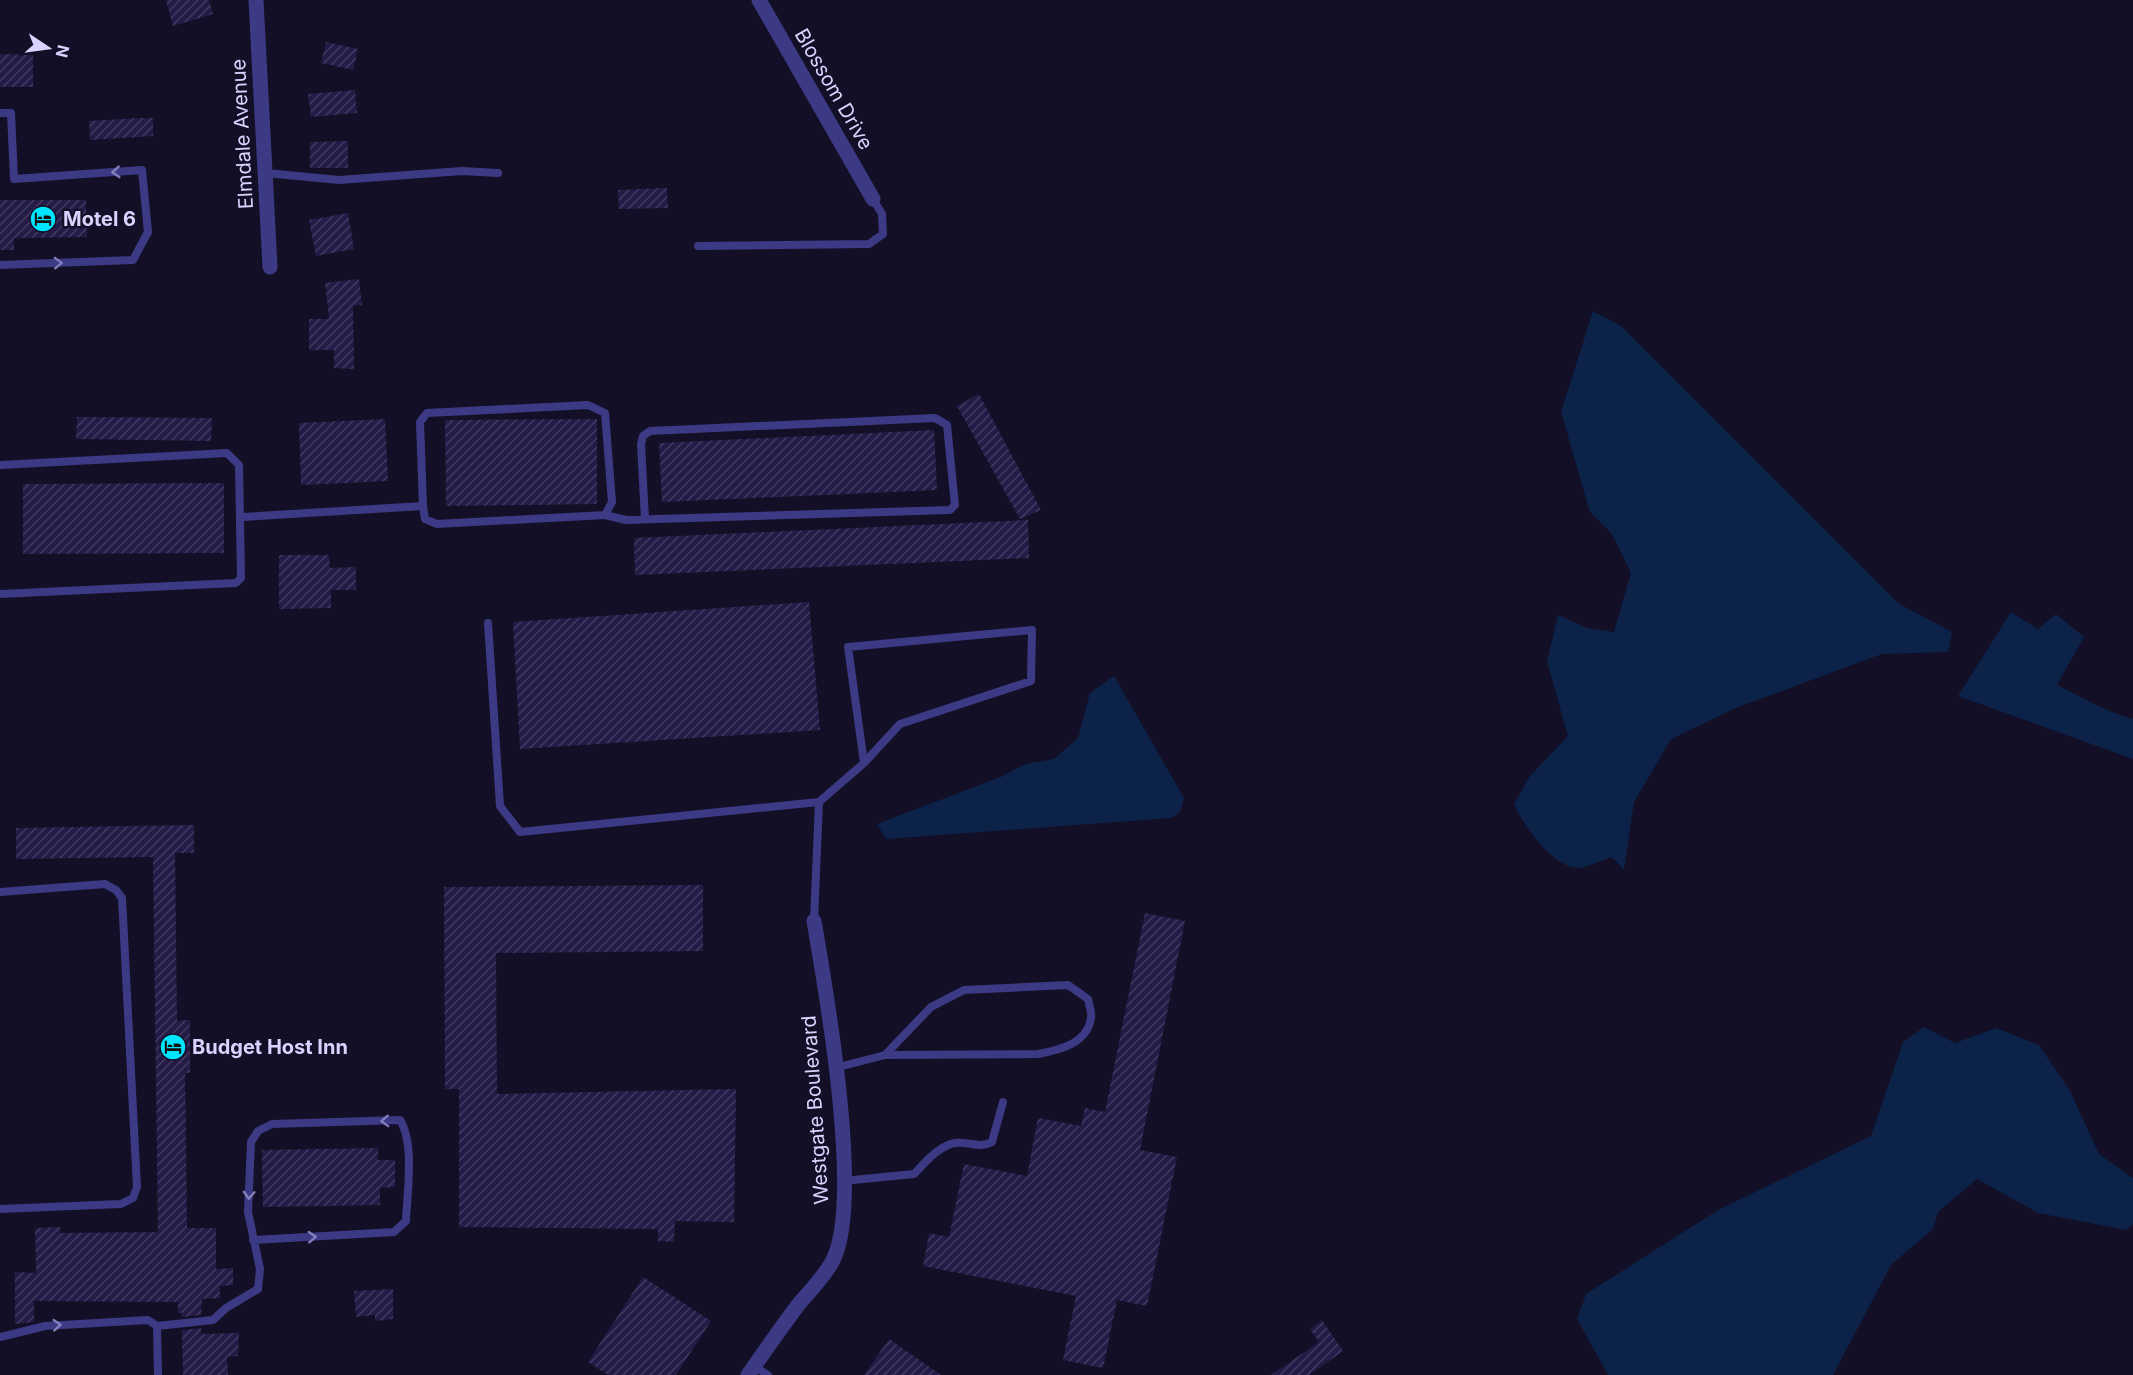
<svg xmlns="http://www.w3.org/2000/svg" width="2133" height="1375" font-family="Inter,sans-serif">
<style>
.water{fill:#0c2248}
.building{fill:url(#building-hatch)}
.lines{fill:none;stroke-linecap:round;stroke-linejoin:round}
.service{stroke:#3d3a85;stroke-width:8}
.minor{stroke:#3d3a85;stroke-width:15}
.oneway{stroke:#837fbc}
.labels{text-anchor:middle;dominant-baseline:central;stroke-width:4.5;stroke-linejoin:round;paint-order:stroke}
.street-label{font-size:20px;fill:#d9d4ff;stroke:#130f26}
.poi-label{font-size:20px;font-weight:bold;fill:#d9d4ff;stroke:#130f26;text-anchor:start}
</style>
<defs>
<pattern id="building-hatch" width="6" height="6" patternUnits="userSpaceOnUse" patternTransform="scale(1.5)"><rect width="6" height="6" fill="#241b47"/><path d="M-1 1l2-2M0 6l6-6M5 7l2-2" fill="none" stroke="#433b63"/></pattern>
</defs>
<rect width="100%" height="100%" fill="#130f26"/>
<path class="water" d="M1593,311l28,15 277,277 54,29 -4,20 -66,2 -146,54 -65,31 -37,63 -10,68 -12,-13c-10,3 -25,11 -35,11 -25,-2 -54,-43 -63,-64l16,-28 38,-40 -21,-75 11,-46 29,13 27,4 17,-59 -19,-39 -22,-22 -29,-100z
M2011,612l27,17 18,-15 28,23 -27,48c25,12 49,27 76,34v40l-175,-63z
M1114,676l70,122 -4,14 -9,6 -285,21 -9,-15 126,-48 22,-12 29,-5 24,-21 12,-45z
M1924,1027l31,16 41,-15 43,17 31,46 29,63 34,24v46l-7,6 -88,-17 -61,-34 -39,33 -5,17 -42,36 -58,110h-225l-31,-56 9,-25 132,-84 153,-74 32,-94z"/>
<path class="building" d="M166,0h43l4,14 -40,12z
M326,42l32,7 -5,21 -32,-7z
M0,54l33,1v32h-33z
M355,90l2,23 -46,4 -3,-23z
M138,118h15v18l-63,4 -1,-19z
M348,141v27h-38v-26z
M667,188l1,20 -49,1 -1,-19z
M0,200h86l1,37 -73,1v12h-14z
M348,213l6,36 -38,7 -7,-36z
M359,279l3,26 -9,1 1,63 -20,-1v-18h-25v-31h20l-4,-36z
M979,394l62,116 -21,9 -63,-113z
M77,417l135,1 -1,23 -135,-2z
M385,419l3,62 -87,4 -2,-62z
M597,419v85l-151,2 -1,-86z
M934,430l3,60 -275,12 -3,-59z
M224,483v70l-201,1v-70z
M1028,520l1,38 -394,17 -1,-37z
M279,555h50l1,13 26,-1v23h-25v18l-52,1z
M809,602l11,128 -300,19 -7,-127z
M194,825v28h-19l2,168 13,-1v53h-5l2,155h29v41l17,-1v17l-13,1v12l-18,1 -1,16 -19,2v-4h-4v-11l-144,-1v21l-19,2v-52l21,1 -1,-45 25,-1v6l98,-1 -5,-375 -137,2v-31z
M703,885v66l-207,2 1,141 239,-5 -2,133 -59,-1 -1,21 -16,-1v-12l-199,-2v-138h-14l-1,-202z
M1145,913l40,8 -45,229 37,7 -30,149 -30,-6 -14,68 -40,-8 13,-64 -153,-30 6,-33 20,4 15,-73 63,12 11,-58 43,8 4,-18 20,4z
M378,1148v12h17v27l-15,1v17l-117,2 -1,-57z
M643,1277l68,44 -35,54h-68l-20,-13z
M393,1289v30l-18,2v-6l-19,2 -2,-26z
M1322,1320l21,31 -34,24h-38l48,-33 -9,-13z
M201,1328v6l38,-1 -1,23 -11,1 1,18h-45l-1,-45z
M889,1339l52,36h-77z"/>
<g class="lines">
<path class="service" d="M0,113h11l3,66 128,-9 6,62 -15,28 -133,5
M266,173l73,7 123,-9 36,2
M698,246l171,-2 14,-10 -1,-20 -9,-15
M0,465l227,-12 12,12 2,113 -5,5 -236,11
M605,515l21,5 324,-10 5,-5 -8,-80 -12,-7 -285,13 -7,5 -2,8 4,75
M242,517l181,-11 -3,-84 7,-9 161,-8 17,8 7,89 -7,13 -168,9 -12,-5 -2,-13
M488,623l12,183 20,26 299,-30 -5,119
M819,802l45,-39 36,-39 131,-43 1,-51 -184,17 16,116
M0,892l105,-8 11,6 6,8 15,289 -4,11 -12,6 -121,5
M835,1068l50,-13 153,-1c21,-4 49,-10 53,-36 1,-5 -2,-14 -3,-19l-20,-14 -104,5 -33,17 -46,48
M843,1181l71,-7c11,-11 24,-28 41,-31 13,-2 24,6 37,-1l11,-40
M157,1326l56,-6 13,-12 32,-19 2,-20 -12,-57 3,-70 7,-11 14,-7 128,-4c15,23 7,74 6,101l-12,11 -141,8
M0,1337l45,-11 103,-6 9,6 1,49
M754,1366l14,9"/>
<path class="minor" d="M256,0l14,267
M759,0l114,199
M748,1375c16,-23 33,-47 50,-70 11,-13 26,-28 34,-43 32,-58 -6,-271 -18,-341"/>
</g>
<defs><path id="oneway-chevron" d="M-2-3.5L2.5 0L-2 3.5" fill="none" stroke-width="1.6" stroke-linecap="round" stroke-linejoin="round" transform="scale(1.5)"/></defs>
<g class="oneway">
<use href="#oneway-chevron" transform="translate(116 172) rotate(176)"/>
<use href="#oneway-chevron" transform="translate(58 263) rotate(-2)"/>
<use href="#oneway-chevron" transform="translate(385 1121) rotate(178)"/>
<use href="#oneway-chevron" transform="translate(249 1195) rotate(92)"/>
<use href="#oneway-chevron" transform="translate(312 1237) rotate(-3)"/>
<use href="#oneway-chevron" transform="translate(57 1325) rotate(-4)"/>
</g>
<defs>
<symbol id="hotel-disc" viewBox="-11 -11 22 22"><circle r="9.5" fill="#00e5ff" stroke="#130f26"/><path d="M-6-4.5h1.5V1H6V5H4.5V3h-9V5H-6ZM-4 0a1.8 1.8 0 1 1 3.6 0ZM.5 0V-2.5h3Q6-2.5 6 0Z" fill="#111"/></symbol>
</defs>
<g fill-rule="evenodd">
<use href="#hotel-disc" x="28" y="204" width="30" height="30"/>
<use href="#hotel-disc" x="158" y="1032" width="30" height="30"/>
</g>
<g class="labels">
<g class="street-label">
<text transform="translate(834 89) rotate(60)">Blossom Drive</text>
<text transform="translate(242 134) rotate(-93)">Elmdale Avenue</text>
<text transform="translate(815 1110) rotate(-94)">Westgate Boulevard</text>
</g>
<g class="poi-label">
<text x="63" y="219">Motel 6</text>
<text x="192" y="1047">Budget Host Inn</text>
</g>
</g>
<g transform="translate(48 48) rotate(103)" stroke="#130f26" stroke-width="4.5" paint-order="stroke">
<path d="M0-4.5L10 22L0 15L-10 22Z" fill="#d9d4ff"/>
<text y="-9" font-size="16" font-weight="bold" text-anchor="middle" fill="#d9d4ff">N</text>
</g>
</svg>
